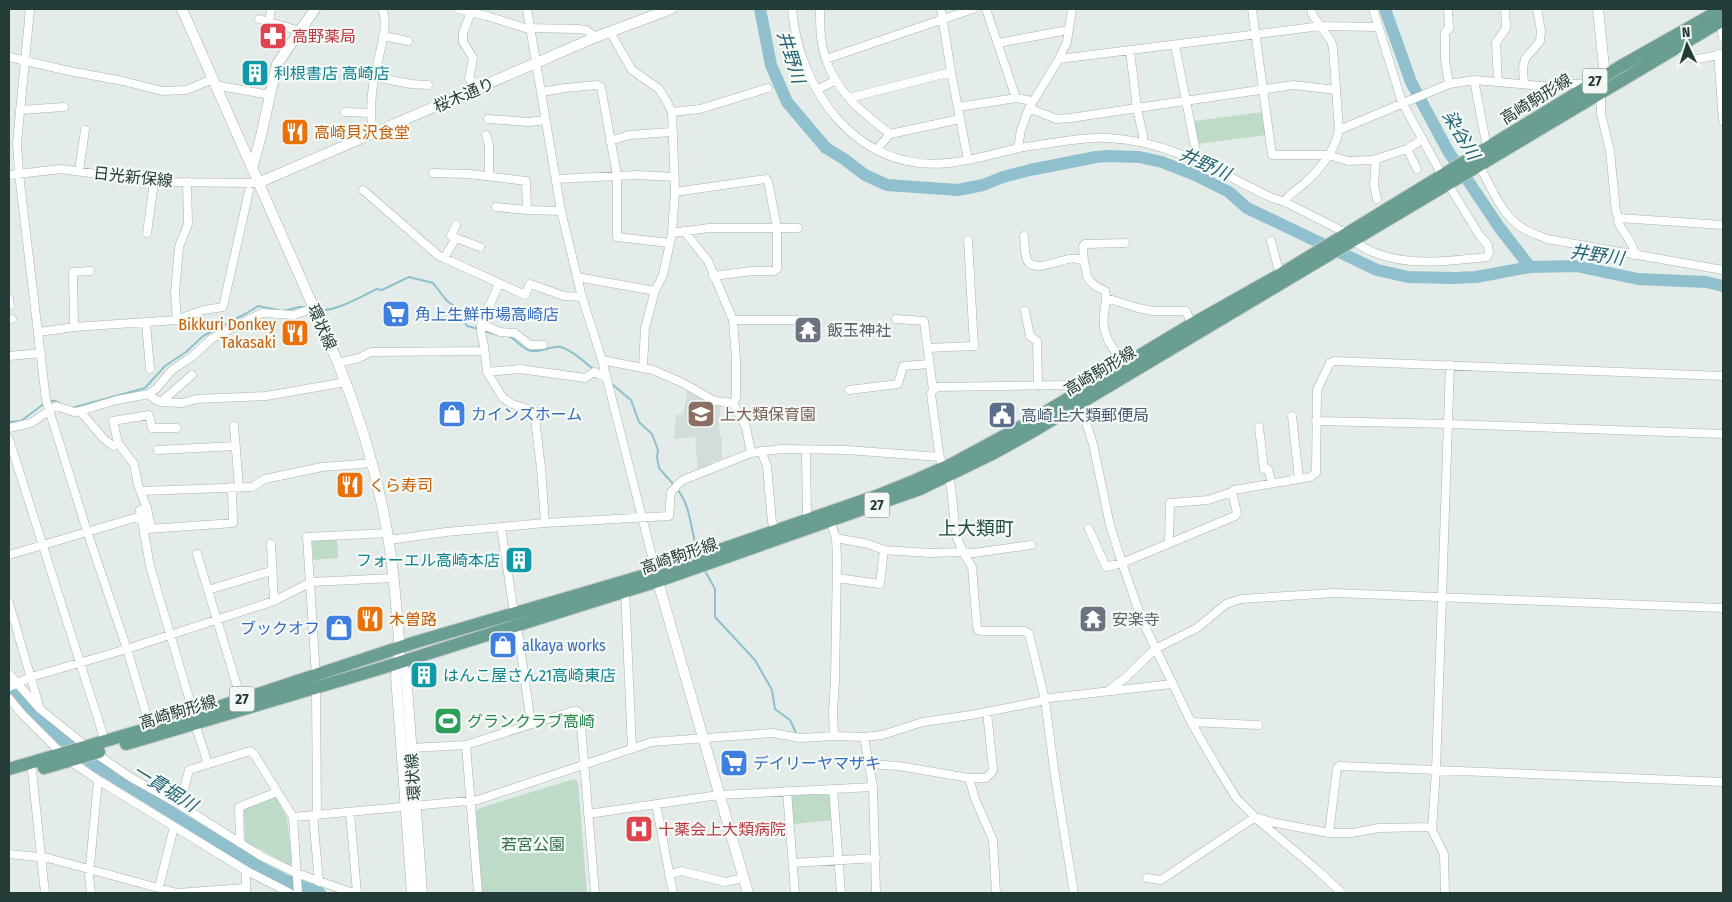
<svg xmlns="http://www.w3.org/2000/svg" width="1732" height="902" font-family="'Fira Sans Condensed','Noto Sans JP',sans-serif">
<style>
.built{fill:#d2dcd8}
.green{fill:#bedbc7}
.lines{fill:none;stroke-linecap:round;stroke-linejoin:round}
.stream{stroke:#90c0cd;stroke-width:2}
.river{stroke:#90c0cd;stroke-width:12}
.minor-casing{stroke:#a6b4af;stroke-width:9}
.tertiary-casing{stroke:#a6b4af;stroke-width:11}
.primary-casing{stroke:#c2c8c7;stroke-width:14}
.minor{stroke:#fff;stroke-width:8}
.tertiary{stroke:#fff;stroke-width:10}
.primary{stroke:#6b9e93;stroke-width:12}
.labels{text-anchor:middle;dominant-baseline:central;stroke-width:4.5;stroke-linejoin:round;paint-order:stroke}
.shield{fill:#f4f9f6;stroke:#627570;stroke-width:1}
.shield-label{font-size:15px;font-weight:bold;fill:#243c37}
.health-label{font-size:16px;fill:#be3a42;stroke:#f4f9f6;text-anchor:start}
.culture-label{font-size:16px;fill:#0d838f;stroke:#f4f9f6;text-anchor:start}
.street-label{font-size:16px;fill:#243c37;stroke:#f4f9f6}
.food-label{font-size:16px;fill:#c56008;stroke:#f4f9f6;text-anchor:start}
.shop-label{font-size:16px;fill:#366cbe;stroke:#f4f9f6;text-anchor:start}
.worship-label{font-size:16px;fill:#5b616d;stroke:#f4f9f6;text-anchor:start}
.education-label{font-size:16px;fill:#785e54;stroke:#f4f9f6;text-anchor:start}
.service-label{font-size:16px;fill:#4e5e75;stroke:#f4f9f6;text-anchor:start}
.leisure-label{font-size:16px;fill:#27864d;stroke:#f4f9f6;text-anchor:start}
.park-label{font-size:16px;fill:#31704c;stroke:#f4f9f6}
.water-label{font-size:18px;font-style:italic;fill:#236274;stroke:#f4f9f6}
.quarter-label{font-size:19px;fill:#224d44;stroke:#f4f9f6}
</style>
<rect width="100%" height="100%" fill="#e3ece8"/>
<path class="built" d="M688,389l20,12 13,5 -2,17 1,13h2v23l-10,3v4l-14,5 -3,-34 -21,2 2,-24h7z"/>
<path class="green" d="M1263,112l3,23 -69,9 -3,-23z
M337,538l1,20 -25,2 -1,-21z
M574,779l4,3 9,111h-105l-6,-82 4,-3z
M829,794l3,3 2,23 -41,4 -3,-25 3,-4z
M273,798h4l10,20 5,44 -3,3 -44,-24 -1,-33z"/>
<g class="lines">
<path class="stream" d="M319,310c17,2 42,-14 58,-21l5,1 27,-13 24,6 14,18 10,7 10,18 12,3
M283,311l16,-4h6
M484,331l14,4
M508,336c8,3 15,14 23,15 8,1 16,-3 24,-4 12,-2 28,14 37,21
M613,385l18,15 8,22 13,12 6,16 -1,7 2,11 15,17
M49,401h6l4,2
M72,408l73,-20 20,-22 21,-14 17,-16 44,-23 11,-7 20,4
M9,422l12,-1 24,-18
M677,489c15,18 13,42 21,63
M705,571l10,18v28l40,43 17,30 3,19 15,11 6,13"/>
<path class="river" d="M760,9l11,56 16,37 39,46 18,11 21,16 22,10 71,5 25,-5 20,-8 27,-7 66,-13 12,-1 31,1 23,5 33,13 34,17 18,16 130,62 31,7 46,1 22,-1 54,-10 46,-1 62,13 68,3 17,4
M1385,9l26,73 37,69 51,76 31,40
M9,687l53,52 34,27 167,103 24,12 33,12"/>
<defs>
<path id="minor" d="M30,9l-13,134 2,31 27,226 41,131 40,118 24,81
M459,9l28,7 38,12 53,1 8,1 10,7
M527,9l34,202 21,86 20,63 54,212
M792,9c7,81 65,164 156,154 23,-2 45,-9 67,-14 12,-3 25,-4 37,-6 19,-3 37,-6 56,-5 61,3 109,33 162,59l15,5 61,31
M820,9c0,16 0,34 6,50 10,33 38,55 64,75l70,-15
M941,9l10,63 17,88
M986,9l30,89
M1252,9l20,146h56l20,6 25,-1 34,-11 16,-10
M1373,9l29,93 40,73
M1448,9l1,20 -4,3v28l4,24
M471,12l-8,21v9l10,16 -4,21 13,8
M259,19l41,12
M269,22l2,-13
M1720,22l3,16
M610,32l22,38 27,19 8,13 5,10 3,79 -3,42 -9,42 -8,16 -10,37 -2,39
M383,36l25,5
M998,43l70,-13
M1175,45l23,117
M1678,47l9,10 11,2 25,-5
M1718,54l5,67
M9,57l60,14 54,10 39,10 24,-1 27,-11
M826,59l147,-50
M1059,59l262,-33 57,1
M374,77l37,7 17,1
M1474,80l13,68
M1498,82l-2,-39 10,-15 -1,-19
M1524,84l-1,-16 2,-9 15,-18 1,-10 -4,-22
M215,85l55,10
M817,90l19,-10
M1601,91v23l9,37 6,61 3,6 104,7
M541,92l24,-4 32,-3 4,2 16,88v62l52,6
M849,98l102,-26
M958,107l58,-9 16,3
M1029,108l27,11 14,-1 67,-10 -7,-57
M20,110l44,-3
M345,112l26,1
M672,112l28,-3 68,-21
M488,119l41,3 16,-2
M1339,130l110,-46 25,-4 68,6 47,-3
M373,134c-3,-19 -2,-40 2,-59 3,-19 15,-49 7,-66
M486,135l3,10v31
M610,141l19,-6 43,-3
M1143,142v-6l-6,-28 156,-23 43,5
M1018,148l3,-18 8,-22 30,-49 8,-17 5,-33
M877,149l13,-15
M1407,149l10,20
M1376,159l-2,26 3,14
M1479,165c11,20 21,46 39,60 9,7 20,10 29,14l176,31
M79,171l6,-41
M433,173l36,1 57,7 1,29 34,1
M9,175l52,-6 93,13 104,1
M556,179l81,-4 38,2
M363,190l76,66 5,2 81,37 5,-11 34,12 18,1
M675,192l91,-13 2,2 9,47v41l-3,2h-22l-39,5
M1285,202c4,-9 12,-12 20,-19 15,-14 30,-32 34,-53l-6,-82 -2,-7 -19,-27 -1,-5
M496,207l31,3
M1619,218l-1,3c4,12 17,22 16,34
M684,231l24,30 25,59 3,39v39l-3,5
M147,233l7,-51
M672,233l37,-5h89
M1024,236c1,7 0,22 5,27 12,11 41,-12 54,-2 3,3 3,11 4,15 3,8 11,11 18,15 2,8 0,15 -1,23 -3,21 9,35 20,50
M456,238l24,9
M1271,241l10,37
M1353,241c7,4 13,8 20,11 36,15 76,9 114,5l2,-5 -1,-7 -8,-9 -32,-52
M444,258l12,-20 -5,-2 5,-11
M1084,263l-1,-17 2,-2 40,-1
M577,277l78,14
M499,284l-18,40v8l3,14 3,26 16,26 9,6 22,7 7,57 4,55
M1106,298l32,10 15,3h33l6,13
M9,299l1,6
M1025,311l5,25 7,5 1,45
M178,319l26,-9 19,-3 26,-116
M896,319l28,2 9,69
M9,320l3,-1
M733,320h63
M146,323l4,46
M481,324l19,8 15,1 15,12h13
M74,327l-1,-55 17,-1
M39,332l35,-5 103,-7 -2,-28 4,-45 9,-23 -1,-42
M928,348l46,-2 -6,-106
M9,356l32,-3
M602,360l51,10 30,13 31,18 19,2
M338,363l21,-5 12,-6 113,-1
M487,372l33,-3 65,9 9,-6 11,5
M849,390l49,-6 5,-18 26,-2
M149,394l5,5 7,3 22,1 13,-4 70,-3 80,-14
M161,402l31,-27
M733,403l13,24 5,26
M80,411l23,27 10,8 5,-3
M1292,416l7,63
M1316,421l133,3 274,10
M234,426l5,61
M1259,427l5,42h4l4,14
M9,428l22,-5 25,-17 18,6 6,-1 37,-11 32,-6 7,-5 16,-19 21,-14 18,-17 51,-26 32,2 19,-7
M9,439l96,302
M158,450l78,-4
M761,451l6,15 5,56 4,8
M806,451l1,68
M677,485l6,-5 68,-27 30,-4 66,1 93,7
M141,491l111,-4 13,-8 57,-12 51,-4
M147,508l-7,2 10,56 44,149
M830,521l6,17 1,22 -2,120 -2,32 1,24
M501,527l13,86
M151,528l-4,-20 -9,-23 -4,-21 -16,-21 -5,-22 36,-6 3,13h25
M148,529l85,-6 -1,-36
M1089,529l17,38 16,-4 113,-47 2,-3 -5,-21 2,-2 76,-13 6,-4 1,-83 13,-27 4,-2 389,15
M836,538l32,6 16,6
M389,540l57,-8 99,-9 124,-7 2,-24 4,-4
M1169,542l1,-39 38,-3 24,-8
M271,544l3,57
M197,554l44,145
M9,555l132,-39
M837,578l43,6 4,-34 46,3 33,-1 11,1 57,-8
M208,590l63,-19
M625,591l7,157
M9,603l31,106
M517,625l14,99
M9,674l31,35 46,37
M316,676l-9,-139 81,-4
M9,687l22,-10 96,-28 147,-48 37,-19 83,-4
M316,688l1,128
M1109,690l16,-12 30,-29 42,-21 29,-24 15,-5 93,-6 389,15
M9,698l14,17 39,39
M1191,722l67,3
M195,724l13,40
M864,737l9,50 3,106
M466,745l12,148
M411,748l55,-3 107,-34h4l3,3 15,179
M95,753l35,24 50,28 81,51 35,17 57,20
M70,761l28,19 149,91 43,22
M868,764l31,2 70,12h17l6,-6 1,-3 -6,-57
M32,771l13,122
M969,778l6,21 18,41 3,53
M833,789l8,104
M787,791l8,102
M656,804l17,89
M180,805l9,-35 61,-19 4,3 39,63 5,76
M350,813l7,80
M588,814l131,-19 154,-8
M313,816l6,66
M293,817l185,-17 174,-58 121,-9 27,5 34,-2 30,1 18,-2 41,-13 48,-7 66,-13 13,-4 122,-14
M1329,833l8,-65 2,-2 384,16
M240,843l-1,-36 38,-15
M9,854l39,4 129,35 68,-5
M793,863l83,-5
M669,875l12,-4 44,11 19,-4
M1147,878l14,2 94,-63 16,5 58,11h23l27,-5 53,-1
M159,887l15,-60
M91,893l-2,-17 9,-96
M246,893v-18l1,-4
M1074,893l-19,-117 -10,-76 -16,-66 -4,-3h-42l-5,-1 -1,-3 -5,-60 -9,-15 -7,-17 -5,-48 -5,-20 -6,-7 -9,-66 2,-4 5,-3 136,-2 4,6 6,25 9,28 17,81 12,38 20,57 49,102 26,45 20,32 22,22 55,46 28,26
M1445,893l-1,-39 -12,-24 4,-60 14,-405"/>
<path id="tertiary" d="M182,9l156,354c32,78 52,157 58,241 2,24 6,48 0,72l16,217
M1598,9l6,58 -2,10
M252,169l9,-33 16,-72 38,-55
M258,183l338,-146 75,-28
M656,575l92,318
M399,662l7,11 16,220"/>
<path id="primary" d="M126,744l256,-76 276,-87 262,-92 74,-36 36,-20 693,-413
M44,768l55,-16
M9,769l185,-54 222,-73 240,-70 223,-77 37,-15 36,-16 72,-39 168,-101 87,-49 342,-209 101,-57"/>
</defs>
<use href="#minor" class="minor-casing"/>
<use href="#tertiary" class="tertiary-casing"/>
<use href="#primary" class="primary-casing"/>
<use href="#minor" class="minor"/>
<use href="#tertiary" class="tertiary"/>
<use href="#primary" class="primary"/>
</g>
<defs>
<symbol id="pharmacy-square" viewBox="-11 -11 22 22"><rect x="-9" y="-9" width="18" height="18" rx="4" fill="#e0444e" stroke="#f4f9f6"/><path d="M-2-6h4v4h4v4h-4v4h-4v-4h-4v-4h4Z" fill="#fff"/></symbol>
<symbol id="building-square" viewBox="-11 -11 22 22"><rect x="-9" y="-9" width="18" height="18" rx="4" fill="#0f9aa8" stroke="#f4f9f6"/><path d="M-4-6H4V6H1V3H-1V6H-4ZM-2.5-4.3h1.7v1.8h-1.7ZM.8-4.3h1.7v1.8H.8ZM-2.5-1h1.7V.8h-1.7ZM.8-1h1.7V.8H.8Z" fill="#fff"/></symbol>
<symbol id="restaurant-square" viewBox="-11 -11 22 22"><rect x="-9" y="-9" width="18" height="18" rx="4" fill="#e8710a" stroke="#f4f9f6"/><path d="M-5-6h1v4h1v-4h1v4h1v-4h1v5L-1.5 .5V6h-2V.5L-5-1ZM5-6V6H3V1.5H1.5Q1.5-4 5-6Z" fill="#fff"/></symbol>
<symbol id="supermarket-square" viewBox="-11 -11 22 22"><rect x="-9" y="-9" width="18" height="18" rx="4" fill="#3f7fe0" stroke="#f4f9f6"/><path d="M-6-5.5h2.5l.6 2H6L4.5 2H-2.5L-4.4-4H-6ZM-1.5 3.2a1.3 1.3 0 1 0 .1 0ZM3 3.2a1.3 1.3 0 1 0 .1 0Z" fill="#fff"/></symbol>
<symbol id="temple-square" viewBox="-11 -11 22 22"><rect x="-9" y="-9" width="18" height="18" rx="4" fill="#6b7280" stroke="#f4f9f6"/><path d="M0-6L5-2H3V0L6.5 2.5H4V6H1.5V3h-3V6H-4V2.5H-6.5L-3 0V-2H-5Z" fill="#fff"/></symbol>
<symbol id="shop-square" viewBox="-11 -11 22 22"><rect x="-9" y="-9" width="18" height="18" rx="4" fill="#3f7fe0" stroke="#f4f9f6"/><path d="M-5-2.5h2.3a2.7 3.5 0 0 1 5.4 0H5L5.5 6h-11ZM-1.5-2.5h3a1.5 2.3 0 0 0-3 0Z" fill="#fff"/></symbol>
<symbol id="school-square" viewBox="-11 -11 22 22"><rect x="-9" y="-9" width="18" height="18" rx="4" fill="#8d6e63" stroke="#f4f9f6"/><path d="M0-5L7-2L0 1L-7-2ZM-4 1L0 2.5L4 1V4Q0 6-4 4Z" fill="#fff"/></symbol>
<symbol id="civic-square" viewBox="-11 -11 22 22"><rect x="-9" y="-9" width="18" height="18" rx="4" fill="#5c6f8a" stroke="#f4f9f6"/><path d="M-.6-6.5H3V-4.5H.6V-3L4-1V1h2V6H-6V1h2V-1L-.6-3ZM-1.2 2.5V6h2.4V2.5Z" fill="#fff"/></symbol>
<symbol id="stadium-square" viewBox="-11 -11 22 22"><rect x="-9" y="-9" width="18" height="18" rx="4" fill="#2e9e5b" stroke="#f4f9f6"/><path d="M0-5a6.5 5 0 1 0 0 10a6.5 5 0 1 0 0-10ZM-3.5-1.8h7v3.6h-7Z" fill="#fff"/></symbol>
<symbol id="hospital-square" viewBox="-11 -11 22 22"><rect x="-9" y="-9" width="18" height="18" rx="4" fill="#e0444e" stroke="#f4f9f6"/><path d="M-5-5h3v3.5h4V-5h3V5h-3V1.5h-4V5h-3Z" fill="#fff"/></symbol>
</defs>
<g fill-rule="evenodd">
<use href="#pharmacy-square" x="257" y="20" width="32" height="32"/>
<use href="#building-square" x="239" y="57" width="32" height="32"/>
<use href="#restaurant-square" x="279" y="116" width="32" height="32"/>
<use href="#supermarket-square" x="380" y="298" width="32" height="32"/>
<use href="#temple-square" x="792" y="314" width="32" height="32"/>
<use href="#restaurant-square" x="279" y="317" width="32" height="32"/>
<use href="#shop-square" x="436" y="398" width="32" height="32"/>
<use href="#school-square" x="685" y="398" width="32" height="32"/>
<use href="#civic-square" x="986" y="399" width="32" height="32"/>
<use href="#restaurant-square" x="334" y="469" width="32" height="32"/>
<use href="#building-square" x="503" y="544" width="32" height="32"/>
<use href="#restaurant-square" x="354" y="603" width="32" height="32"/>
<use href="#temple-square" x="1077" y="603" width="32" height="32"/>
<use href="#shop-square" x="323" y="612" width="32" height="32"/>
<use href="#shop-square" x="487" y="629" width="32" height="32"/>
<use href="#building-square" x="408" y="659" width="32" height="32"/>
<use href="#stadium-square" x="432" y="705" width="32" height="32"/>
<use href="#supermarket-square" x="718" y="747" width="32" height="32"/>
<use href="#hospital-square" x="623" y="813" width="32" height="32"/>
</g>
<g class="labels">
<g class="shield">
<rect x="1582.5" y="68.5" width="25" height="25" rx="4"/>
<rect x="864.5" y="492.5" width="25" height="25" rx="4"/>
<rect x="229.5" y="686.5" width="25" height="25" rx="4"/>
</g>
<g class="shield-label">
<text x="1595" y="81">27</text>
<text x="877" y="505">27</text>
<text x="242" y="699">27</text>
</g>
<g class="health-label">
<text x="292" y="36">高野薬局</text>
<text x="658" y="829">十薬会上大類病院</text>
</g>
<g class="culture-label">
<text x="274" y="73">利根書店 高崎店</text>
<text x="500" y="560" text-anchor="end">フォーエル高崎本店</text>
<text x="443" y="675">はんこ屋さん21高崎東店</text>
</g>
<g class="street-label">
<text transform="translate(464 95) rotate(-23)">桜木通り</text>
<text transform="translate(1536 99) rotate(-32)">高崎駒形線</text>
<text transform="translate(133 177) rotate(6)">日光新保線</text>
<text transform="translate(322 327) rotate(66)">環状線</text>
<text transform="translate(1100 371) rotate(-31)">高崎駒形線</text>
<text transform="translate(679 556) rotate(-19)">高崎駒形線</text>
<text transform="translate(178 712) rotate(-17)">高崎駒形線</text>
<text transform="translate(413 777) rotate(-94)">環状線</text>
</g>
<g class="food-label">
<text x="314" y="132">高崎貝沢食堂</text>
<text x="276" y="324" text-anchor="end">Bikkuri Donkey<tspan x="276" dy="18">Takasaki</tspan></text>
<text x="369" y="485">くら寿司</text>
<text x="389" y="619">木曽路</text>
</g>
<g class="shop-label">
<text x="415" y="314">角上生鮮市場高崎店</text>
<text x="471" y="414">カインズホーム</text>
<text x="320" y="628" text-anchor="end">ブックオフ</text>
<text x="522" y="645">alkaya works</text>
<text x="753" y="763">デイリーヤマザキ</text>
</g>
<g class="worship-label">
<text x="827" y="330">飯玉神社</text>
<text x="1112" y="619">安楽寺</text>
</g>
<g class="education-label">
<text x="720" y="414">上大類保育園</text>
</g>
<g class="service-label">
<text x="1021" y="415">高崎上大類郵便局</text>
</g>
<g class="leisure-label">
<text x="467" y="721">グランクラブ高崎</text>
</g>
<g class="park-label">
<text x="533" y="844">若宮公園</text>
</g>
<g class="water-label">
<text transform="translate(791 57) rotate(73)">井野川</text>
<text transform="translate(1461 135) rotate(59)">染谷川</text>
<text transform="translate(1205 164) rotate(24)">井野川</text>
<text transform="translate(1597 255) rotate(8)">井野川</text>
<text transform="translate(165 788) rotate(32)">一貫堀川</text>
</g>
<g class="quarter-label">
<text x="976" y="528">上大類町</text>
</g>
</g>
<rect width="1732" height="902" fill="none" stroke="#243c37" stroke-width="20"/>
<g transform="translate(1687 45) rotate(356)" stroke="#f4f9f6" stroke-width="4" paint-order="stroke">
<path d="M0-4L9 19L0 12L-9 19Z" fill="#243c37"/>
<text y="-8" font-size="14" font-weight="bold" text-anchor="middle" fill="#243c37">N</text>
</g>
</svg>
